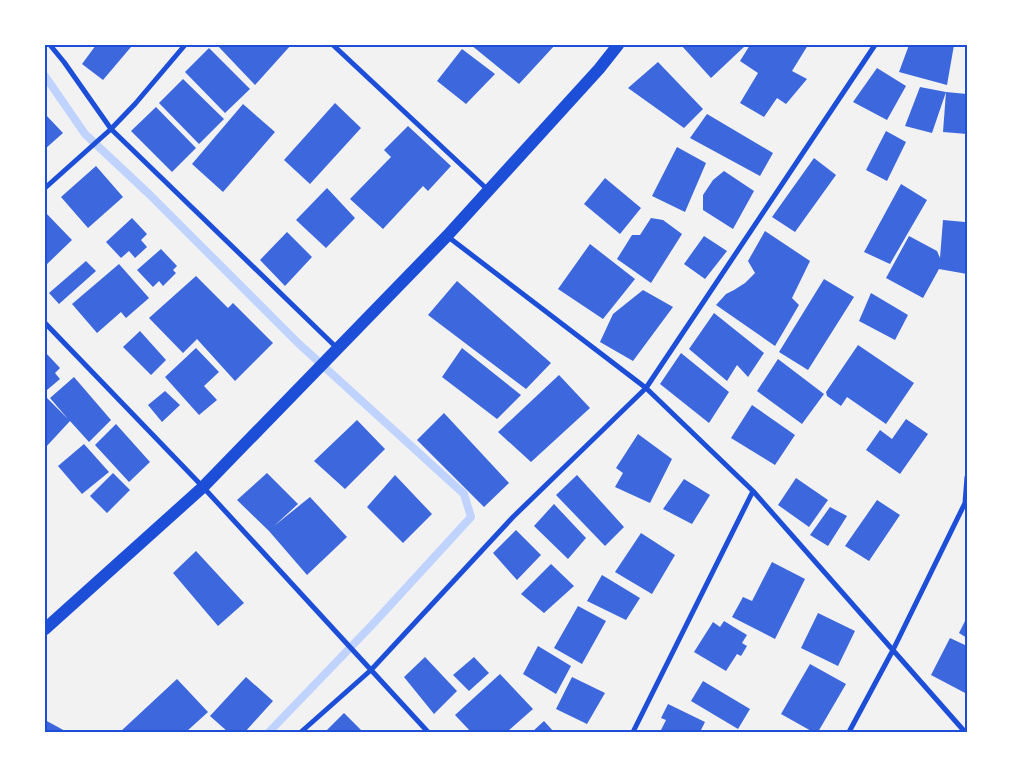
<svg xmlns="http://www.w3.org/2000/svg" width="1012" height="777" font-family="Inter,sans-serif">
<style>
.lines{fill:none;stroke-linecap:round;stroke-linejoin:round}
.stream{stroke:#bfd3fe;stroke-width:8}
.building{fill:#3d67dc}
.minor{stroke:#1d4ed8;stroke-width:5}
.primary{stroke:#1d4ed8;stroke-width:12}
.neatline{fill:none;stroke:#1d4ed8;stroke-width:2}
</style>
<rect width="100%" height="100%" fill="#f2f2f2"/>
<g class="lines">
<path class="stream" d="M45,76l40,58 64,60 149,149 166,151 7,23 -99,108 -103,107"/>
</g>
<path class="building" d="M96,45h33l2,2 -28,33 -21,-16z
M217,45h74l-36,40z
M471,45h84l-36,39z
M681,45h62l2,1 -34,32z
M750,45h58l-16,26 15,8 -21,25 -9,-6 -13,19 -24,-14 18,-30 -18,-12z
M909,45h45l-7,40 -48,-13z
M209,48l41,41 -25,24 -40,-41z
M462,49l33,25 -29,30 -29,-23z
M658,62l45,47 -19,19 -56,-40z
M877,68l29,18 -19,34 -34,-18z
M183,79l41,40 -25,25 -40,-41z
M920,87l26,5 -14,41 -27,-7z
M946,92l21,2v40l-24,-2z
M335,103l26,25 -51,56 -26,-24z
M243,104l32,28 -52,60 -31,-28z
M156,107l40,41 -24,24 -41,-41z
M45,114l18,19 -18,16z
M707,114l66,39 -13,23 -70,-38z
M408,126l43,40 -23,25 -5,-5 -40,43 -33,-30 41,-42 -7,-7z
M886,131l20,11 -19,39 -21,-11z
M677,147l29,16 -21,49 -33,-16z
M814,158l22,17 -41,57 -23,-15z
M96,166l27,31 -35,31 -27,-31z
M724,171l30,20 -21,38 -30,-19v-15l10,-15z
M605,178l36,30 -21,26 -36,-30z
M901,184l26,16 -37,64 -26,-12z
M327,188l28,30 -29,30 -30,-28z
M45,212l27,28 -27,26z
M132,218l15,16 -6,6 6,7 -12,11 -6,-7 -8,7 -15,-16z
M651,218l12,2 19,14 -31,49 -34,-24 15,-24h8z
M943,220l22,2 2,52 -28,-5 -16,29 -37,-20 23,-42 28,15 3,7z
M765,231l45,30 -18,37 7,7 -24,41 -59,-41 10,-11 8,-4 11,-7 10,-10 -7,-12z
M287,232l25,25 -27,29 -25,-26z
M704,236l23,15 -22,28 -21,-15z
M590,244l45,35 -32,40 -45,-30z
M161,249l16,17 -4,4 3,3 -13,13 -4,-5 -6,6 -16,-17z
M86,261l10,10 -37,33 -10,-11z
M119,264l30,34 -23,20 -5,-6 -24,21 -25,-29z
M196,276l32,32 5,-5 40,40 -38,38 -38,-42 -14,14 -34,-35z
M824,279l30,18 -46,73 -29,-18z
M457,281l94,82 -25,26 -98,-74z
M643,290l30,17 -40,54 -33,-19 13,-28z
M871,293l37,22 -13,25 -36,-19z
M714,313l50,40 -16,24 -11,-12 -10,16 -38,-32z
M140,331l26,29 -15,15 -28,-28z
M858,345l56,38 -28,41 -39,-27 -6,9 -14,-10 -1,-4z
M196,348l23,24 -15,14 13,14 -18,15 -34,-38z
M462,348l59,47 -24,24 -55,-42z
M45,352l15,16 -5,5 5,6 -13,11 -2,-2z
M681,353l48,39 -20,31 -49,-39z
M778,359l46,35 -22,30 -45,-33z
M559,375l31,33 -59,54 -33,-30z
M74,377l37,43 -22,22 -19,-21 -25,27v-52l23,23 -18,-21z
M165,391l15,14 -18,17 -14,-17z
M752,405l43,30 -20,30 -44,-27z
M444,413l65,70 -25,24 -67,-67z
M906,419l22,15 -28,40 -34,-24 14,-20 12,9z
M357,420l28,29 -40,40 -31,-28z
M116,424l34,38 -21,20 -34,-37z
M638,434l34,25 -22,44 -35,-16 8,-14 -7,-5z
M84,444l25,28 -27,22 -24,-28z
M113,473l17,17 -23,23 -17,-17z
M267,473l31,31 -24,22 36,-29 37,40 -40,38 -38,-44 -32,-31z
M395,475l37,39 -29,29 -36,-36z
M577,475l47,52 -19,19 -49,-51z
M796,478l32,22 -19,27 -31,-22z
M684,479l26,16 -18,29 -29,-15z
M877,500l23,15 -31,46 -24,-15z
M554,504l32,34 -18,21 -34,-33z
M830,507l17,9 -19,30 -18,-11z
M516,530l25,25 -24,25 -24,-27z
M641,533l34,22 -23,39 -37,-22z
M196,551l48,52 -26,23 -45,-53z
M772,562l33,17 -30,60 -43,-22 11,-20 9,4z
M551,564l23,22 -30,27 -23,-19z
M602,575l38,23 -14,22 -39,-19z
M578,606l28,15 -24,43 -28,-16z
M818,613l37,18 -17,35 -37,-18z
M967,617v21l-8,-5z
M724,621l23,14 -5,8 5,3 -6,10 -4,-2 -11,17 -32,-19 19,-30 7,5z
M950,638l17,8v48l-36,-19z
M538,646l33,20 -15,28 -33,-20z
M425,657l32,34 -23,23 -30,-37z
M474,657l15,16 -20,18 -16,-16z
M810,664l36,20 -28,48h-5l-32,-18z
M500,674l33,35 -26,23h-36l-16,-17z
M246,677l27,24 -28,31h-17l-18,-16z
M572,677l33,16 -18,31 -31,-15z
M177,679l31,33 -22,20h-66z
M703,681l47,28 -12,20 -47,-28z
M668,704l37,18 -5,10h-40l6,-12 -5,-2z
M344,713l19,19h-38z
M45,720l22,12h-22z
M544,721l10,11h-22z"/>
<g class="lines">
<path class="minor" d="M50,45l14,17 47,67 226,219
M333,45l155,145
M45,188l66,-59 24,-25 50,-59
M447,236l199,152 107,103 212,241
M45,323l158,164 225,245
M301,732l70,-62 142,-153 133,-129 229,-343
M633,732l120,-241
M849,732l44,-82 72,-147 2,-26"/>
<path class="primary" d="M45,629l158,-142 244,-251 152,-167 19,-24"/>
</g>
<rect width="1012" height="777" fill="none" stroke="#ffffff" stroke-width="92"/>
<rect x="46" y="46" width="920" height="685" class="neatline"/>
</svg>
